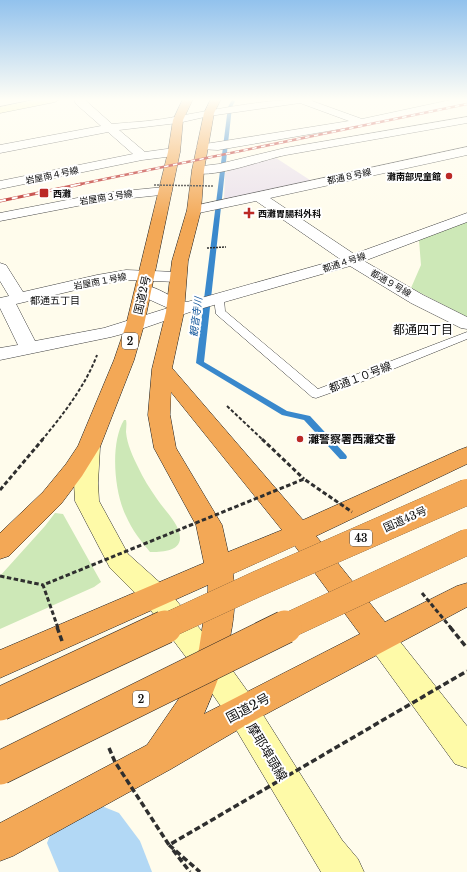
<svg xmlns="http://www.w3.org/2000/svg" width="467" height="872" font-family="'Libre Baskerville','Noto Sans JP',serif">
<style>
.industrial{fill:#ebe1eb}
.green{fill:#cde8b7}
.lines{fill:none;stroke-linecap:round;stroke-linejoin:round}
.stream{fill:#3988cc;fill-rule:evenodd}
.river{fill:#b2d8f5;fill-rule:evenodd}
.lane-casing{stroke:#404040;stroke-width:1}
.street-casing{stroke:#404040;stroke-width:1}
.secondary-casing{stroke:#2f2f2f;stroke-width:1}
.highway-casing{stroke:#1e1e1e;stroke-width:1}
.path-far3{stroke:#2f2f2f;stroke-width:1.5;stroke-dasharray:2 1;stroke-linecap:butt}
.path-far2{stroke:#2f2f2f;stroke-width:2;stroke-dasharray:3.5 2;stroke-linecap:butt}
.path-far1{stroke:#2f2f2f;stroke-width:3;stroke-dasharray:4.5 2.5;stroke-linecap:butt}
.path{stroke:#2f2f2f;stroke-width:3.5;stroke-dasharray:6 3;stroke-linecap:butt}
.lane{fill:#fff;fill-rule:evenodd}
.street{fill:#fff;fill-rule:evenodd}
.secondary{fill:#fefaa8;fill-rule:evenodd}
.highway{fill:#f3a856;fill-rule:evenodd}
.rail-far1-casing{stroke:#bb2926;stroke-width:2.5}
.rail-casing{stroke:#bb2926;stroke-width:3}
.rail-far1{stroke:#fff;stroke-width:1.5;stroke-dasharray:4.5;stroke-linecap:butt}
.rail{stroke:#fff;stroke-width:2;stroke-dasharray:6;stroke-linecap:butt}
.highway-bridge-far1-casing{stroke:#1e1e1e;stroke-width:26;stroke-linecap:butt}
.highway-bridge-casing{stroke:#1e1e1e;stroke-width:34;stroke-linecap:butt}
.path-bridge-far2{stroke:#2f2f2f;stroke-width:1.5;stroke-dasharray:2 1;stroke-linecap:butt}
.path-bridge-far1{stroke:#2f2f2f;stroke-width:3;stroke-dasharray:4.5 2.5;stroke-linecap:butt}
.path-bridge{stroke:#2f2f2f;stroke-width:3.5;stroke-dasharray:6 3;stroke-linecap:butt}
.highway-bridge-far1{stroke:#f3a856;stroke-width:26}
.highway-bridge{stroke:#f3a856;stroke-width:33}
.poi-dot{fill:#bb2926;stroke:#fff;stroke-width:1.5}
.labels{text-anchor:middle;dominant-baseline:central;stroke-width:4;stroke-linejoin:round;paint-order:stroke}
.far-street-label{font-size:9px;fill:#0d0d0d;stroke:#fff}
.far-poi-label{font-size:9px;font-weight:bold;fill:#0d0d0d;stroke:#fff;text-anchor:start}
.far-neighbourhood-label{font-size:10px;fill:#0d0d0d;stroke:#fff}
.far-water-label{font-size:10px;font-style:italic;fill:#175a9d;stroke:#fff}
.shield{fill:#fff;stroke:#565656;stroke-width:1}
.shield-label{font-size:10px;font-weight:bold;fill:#0d0d0d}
.street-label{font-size:11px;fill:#0d0d0d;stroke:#fff}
.poi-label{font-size:11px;font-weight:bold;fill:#0d0d0d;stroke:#fff;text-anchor:start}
.neighbourhood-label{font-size:12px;fill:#0d0d0d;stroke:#fff}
.near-street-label{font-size:13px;fill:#0d0d0d;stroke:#fff}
</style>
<rect width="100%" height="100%" fill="#fffcec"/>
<path class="industrial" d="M276,158l37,24 -89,19 1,-28 8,-6z"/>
<path class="green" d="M467,222v95l-56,-29 10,-23 -2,-25z
M124,420h2c1,4 0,8 0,12 1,12 7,25 12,35 5,11 12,22 19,32 7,11 23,25 23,39 0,14 -20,14 -30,14 -9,-11 -18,-22 -24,-36 -12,-24 -16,-73 -2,-96z
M55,513l8,1 38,68 -7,5 -94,42v-53l45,-50z"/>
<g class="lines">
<path class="stream" d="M232,100l3,1 -3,6 -28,255 83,49 23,5 36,39 1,2 -1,2h-6l-36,-39 -22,-5 -86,-52 32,-256z"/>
<path class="river" d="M89,801l30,12 21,28 12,31h-93l-12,-29 12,-30z"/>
<defs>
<path id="lane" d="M219,296l5,3 1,12 93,78 149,-57v7l-106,43 -45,16 -4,-1 -96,-83 -2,-15z"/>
<path id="street" d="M74,99h10l28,25c22,-2 45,-3 67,-8 45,-8 88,-17 134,-17l-1,2 50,18 93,-20h12v4l-104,22 -145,25 -20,-1 -2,-2 2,-2 20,-3 131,-21 -49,-18 -91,13 -31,7 -59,7 26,22 29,-4 4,1 2,3 -2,3 -4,1 -32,4 -142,29v-8l133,-27 -25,-22 -108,21v-8l101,-19 -25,-22z
M467,117v6c-60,11 -121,21 -181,32 -24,5 -70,23 -92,18l-2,-3 2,-3 25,-3 66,-16z
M467,147v8l-197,43 84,56 113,-41v9l-103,39 59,34 44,22v12l-6,-1 -50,-25 -61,-37 -157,45 -52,18 -30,8 -111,23v-12l18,-3 -18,-37v-10l9,-2 -9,-15v-18l6,2 17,27 74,-17 29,-5 52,2 6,2 2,3 -2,3 -6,2 -52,-2 -29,5 -81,19 19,37 69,-13 64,-20 -31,-14 -2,-4 2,-4c17,-4 33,13 50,16l153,-43 -84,-58 -62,13 -5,-1 -2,-3 2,-3z
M165,187l5,1 2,3 -2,3 -67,7 -103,20v-8l103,-20z"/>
<path id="secondary" d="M38,99h22l-5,3 -55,11v-6z
M89,440l8,2 3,5 -2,36 1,18 29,53 38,34 54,65 33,46 89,141 16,19 6,13h-43l-90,-151 -33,-48 -52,-69 -36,-36 -35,-67 -1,-18 4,-36 3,-5z
M380,625l10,4 77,97v42l-12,-4 -85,-117 -5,-9 5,-9z"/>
<path id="highway" d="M183,99h10l-10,21 -3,32 -36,173 -10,35 -34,87 -18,29 -21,28 -52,52 -9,3v-26l43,-41 23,-28 12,-18 36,-86 12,-35 42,-173 5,-32z
M211,99h10l-7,14 -10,57 -3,40 -13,51 -4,51 -12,56 131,152 156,-70 8,-3v17l-151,72 69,86 72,-36 10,-3v24l-214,114 -82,48 -158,87 -13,5v-38l147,-78 31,-45 21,-51 9,-58v-6l-208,93v-28l204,-87 -8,-38 -42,-77 -6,-33 4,-46 14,-57 6,-51 15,-51 5,-40 12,-57zM171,392l111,138 -54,22 -6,-27 -46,-77 -6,-33zM295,546l65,88 -156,80c19,-43 36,-93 29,-140z"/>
</defs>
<use href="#lane" class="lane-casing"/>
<use href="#street" class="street-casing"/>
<use href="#secondary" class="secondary-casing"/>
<use href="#highway" class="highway-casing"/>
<path class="path-far3" d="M207,248l19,-1"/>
<path class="path-far2" d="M227,406l36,34
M42,440c20,-24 44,-55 55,-85"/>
<path class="path-far1" d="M262,439l42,40
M0,490l43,-51
M0,576l43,9"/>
<path class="path" d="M169,845l31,27
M173,850l17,22"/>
<use href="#lane" class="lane"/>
<use href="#street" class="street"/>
<use href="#secondary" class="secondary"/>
<use href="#highway" class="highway"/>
<defs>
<path id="rail-far1" d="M76,185l391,-81"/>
<path id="rail" d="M0,201l81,-17"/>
</defs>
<use href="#rail-far1" class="rail-far1-casing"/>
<use href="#rail" class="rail-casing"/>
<use href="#rail-far1" class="rail-far1"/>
<use href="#rail" class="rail"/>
<defs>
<path id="highway-bridge-far1" d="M162,628l93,-43 212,-93
M283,628l184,-86"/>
<path id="highway-bridge" d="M0,704l165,-77
M0,768l285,-141"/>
</defs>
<use href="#highway-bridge-far1" class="highway-bridge-far1-casing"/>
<use href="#highway-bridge" class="highway-bridge-casing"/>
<path class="path-bridge-far2" d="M154,185l59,1"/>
<path class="path-bridge-far1" d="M422,593l29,35
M58,628l-15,-43 261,-106 48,33"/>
<path class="path-bridge" d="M57,627l5,14
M450,627l17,21
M109,748l6,14 54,83 298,-174"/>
<use href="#highway-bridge-far1" class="highway-bridge-far1"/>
<use href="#highway-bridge" class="highway-bridge"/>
</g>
<linearGradient id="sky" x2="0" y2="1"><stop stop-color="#92c2ed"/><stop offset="0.45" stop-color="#fffef6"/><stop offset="1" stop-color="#fffef6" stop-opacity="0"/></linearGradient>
<rect width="467" height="221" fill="url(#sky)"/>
<g class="poi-dot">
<circle cx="449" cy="176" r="4"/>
<rect x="39" y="188" width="10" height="10" rx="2"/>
<path d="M247 207h4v4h4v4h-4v4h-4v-4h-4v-4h4z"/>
<circle cx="300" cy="439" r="4"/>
</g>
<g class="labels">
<g class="far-street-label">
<text transform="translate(52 175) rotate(-12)">岩屋南４号線</text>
<text transform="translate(349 176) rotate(-12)">都通８号線</text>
<text transform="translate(106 197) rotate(-9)">岩屋南３号線</text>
<text transform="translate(344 262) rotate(-18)">都通４号線</text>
<text transform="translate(100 281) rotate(-11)">岩屋南１号線</text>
<text transform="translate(391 283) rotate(30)">都通９号線</text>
</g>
<g class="far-poi-label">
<text x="441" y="176" text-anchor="end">灘南部児童館</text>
<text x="53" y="193">西灘</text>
<text x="258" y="213">西灘胃腸科外科</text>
</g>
<g class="far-neighbourhood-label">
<text x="55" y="300">都通五丁目</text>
</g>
<g class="far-water-label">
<text transform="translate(196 317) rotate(-83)">観音寺川</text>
</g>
<g class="shield">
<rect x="122" y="333" width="16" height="16" rx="3"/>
<rect x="350" y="530" width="22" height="16" rx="3"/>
<rect x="133" y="691" width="16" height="16" rx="3"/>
</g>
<g class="shield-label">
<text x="130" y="341">2</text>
<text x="361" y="538">43</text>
<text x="141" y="699">2</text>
</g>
<g class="street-label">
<text transform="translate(142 295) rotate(-77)">国道2号</text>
<text transform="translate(360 377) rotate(-21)">都通１０号線</text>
<text transform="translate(405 519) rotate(-24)">国道43号</text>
</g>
<g class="poi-label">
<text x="308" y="439">灘警察署西灘交番</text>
</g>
<g class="neighbourhood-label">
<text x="423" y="329">都通四丁目</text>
</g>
<g class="near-street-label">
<text transform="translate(248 708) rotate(-28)">国道2号</text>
<text transform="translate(267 752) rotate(59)">摩耶埠頭線</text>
</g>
</g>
</svg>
